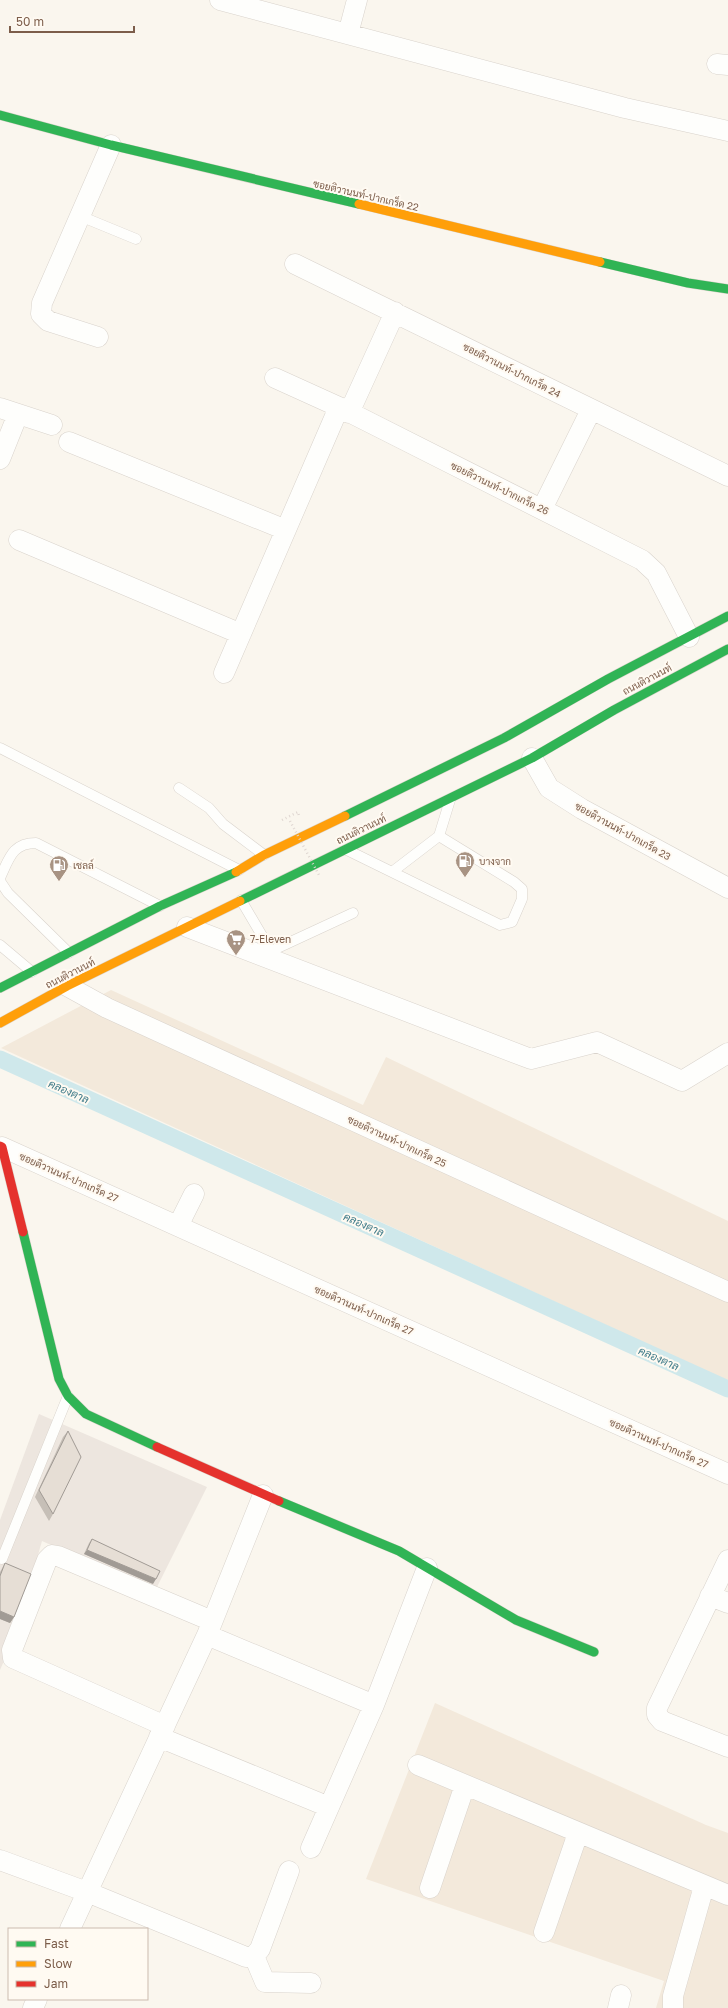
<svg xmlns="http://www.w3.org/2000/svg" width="728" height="2008" font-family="'Golos Text',Sarabun,sans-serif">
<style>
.residential{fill:#f3e9db}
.industrial{fill:#ede6df}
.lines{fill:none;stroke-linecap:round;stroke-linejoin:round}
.canal{stroke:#cfe8eb;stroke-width:17}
.lane-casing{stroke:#d9d3cc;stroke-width:11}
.street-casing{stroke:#d9d3cc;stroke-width:21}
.fast-casing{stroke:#dad2ca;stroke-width:10}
.slow-casing{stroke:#dad2ca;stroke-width:10}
.jam-casing{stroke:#dad2ca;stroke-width:10}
.path{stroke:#dfd6d1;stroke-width:2.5;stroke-dasharray:1 3;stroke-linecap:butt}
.lane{stroke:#fefefc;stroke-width:10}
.street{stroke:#fefefc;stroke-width:20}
.fast{stroke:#30b455;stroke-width:9}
.slow{stroke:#ff9f0a;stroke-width:9}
.jam{stroke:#e5322d;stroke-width:9}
.path-bridge{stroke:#dfd6d1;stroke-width:2.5;stroke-dasharray:1 3;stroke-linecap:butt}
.wall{fill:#c6bfb7}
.shaded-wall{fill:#a19b95}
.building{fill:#e6ded5;stroke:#a19b95}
.labels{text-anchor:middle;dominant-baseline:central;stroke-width:4;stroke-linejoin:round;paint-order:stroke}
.street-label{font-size:10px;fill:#7c5d4a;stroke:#fffaf2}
.poi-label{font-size:10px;fill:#7c5d4a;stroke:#fffaf2;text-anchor:start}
.water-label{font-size:11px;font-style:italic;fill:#3f7b89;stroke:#fffaf2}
</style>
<rect width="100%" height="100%" fill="#faf6ee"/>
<path class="residential" d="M111,990l252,115 23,-48 342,164v160l-727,-333z
M435,1703l271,122 22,8v175h-72l8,-27 -298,-102z"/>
<path class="industrial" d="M39,1414l168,73 -52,104 -113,-50 -28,97 -14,32v-150z"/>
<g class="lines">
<path class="canal" d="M0,1059l728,330"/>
<defs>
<path id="lane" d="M80,216l56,23
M0,748l239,122
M179,788l30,20 14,16 41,31
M347,850l153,75 12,-3 10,-23v-10l-8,-7 -75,-46 11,-36
M392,872l47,-36
M0,878c9,-19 12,-35 36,-35l124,63
M0,881l8,12 61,60
M241,900l30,51 82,-38
M0,945l32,27
M2,1559l66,-163"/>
<path id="street" d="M220,0l405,108 103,23
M348,34l9,-34
M717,64l11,1
M295,264l433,212
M98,337l-50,-16 -7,-7 1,-11 69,-158
M275,378l64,29 303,153 14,13 33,64
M0,408l52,17
M349,413l46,-101
M69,442l217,88
M0,459l18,-45
M542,509l49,-99
M19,540l222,94
M224,673l115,-266
M532,758l17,30 33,21 146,79
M187,927l344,132 66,-17 85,39 46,-28
M67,986l40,22 621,284
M2,1147l726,327
M178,1226l16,-32
M728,1560l-71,148v7l5,6 66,26
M710,1596l18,7
M207,1635l167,70
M165,1726l-152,-68 -1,-8 35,-90 5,-5 6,1 154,65
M159,1737l170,70
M418,1765l310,130
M311,1848l63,-143 53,-137
M0,1860l87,32 159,65 8,-1 6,-7 29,-78
M430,1888l35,-103
M70,1929l137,-294 56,-140
M544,1932l34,-99
M254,1956l11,26 46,1
M33,2008l4,-9
M618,2008l3,-13
M673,2008v-12l31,-110"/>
<path id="fast" d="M0,115l111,30 248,59
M600,262l88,21 40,6
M345,816l159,-78 104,-59 120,-63
M240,901l292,-143 82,-48 114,-61
M0,988l160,-82 76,-34
M23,1232l36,147 9,17 18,18 71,33
M279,1501l120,50 117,69 78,32"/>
<path id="slow" d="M359,204l241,58
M236,872l28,-17 81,-39
M0,1023l67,-37 173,-85"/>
<path id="jam" d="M0,1146l2,1 21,85
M157,1447l122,54"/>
</defs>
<use href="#lane" class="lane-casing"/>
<use href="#street" class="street-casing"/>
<use href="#fast" class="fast-casing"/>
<use href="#slow" class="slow-casing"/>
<use href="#jam" class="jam-casing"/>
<path class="path" d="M282,820l16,-8 1,4"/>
<use href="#lane" class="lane"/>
<use href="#street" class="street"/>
<use href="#fast" class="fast"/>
<use href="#slow" class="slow"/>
<use href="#jam" class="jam"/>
<path class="path-bridge" d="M290,821l30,56"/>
</g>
<path class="wall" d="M68,1431l-15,83 -4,7 -14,-24 28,-60z
M92,1539l61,45 -69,-30 5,-11z
M5,1563l9,54 -4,6 -10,-4v-47z"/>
<path class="shaded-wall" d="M87,1550l69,29 -3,5 -69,-30z
M0,1611l14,6 -4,6 -10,-4z"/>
<path class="building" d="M68,1431l13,26 -28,57 -14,-24z
M92,1539l68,32 -4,8 -69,-29z
M5,1563l26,11 -17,43 -14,-6v-35z"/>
<defs>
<symbol id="fuel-pin" viewBox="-11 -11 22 30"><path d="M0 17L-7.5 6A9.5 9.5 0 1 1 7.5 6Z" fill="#a89383" stroke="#fffaf2"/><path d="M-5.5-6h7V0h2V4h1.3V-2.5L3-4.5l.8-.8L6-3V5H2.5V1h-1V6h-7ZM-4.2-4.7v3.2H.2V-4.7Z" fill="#fff"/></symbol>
<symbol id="supermarket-pin" viewBox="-11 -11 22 30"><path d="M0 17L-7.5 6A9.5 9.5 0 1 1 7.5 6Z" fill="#a89383" stroke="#fffaf2"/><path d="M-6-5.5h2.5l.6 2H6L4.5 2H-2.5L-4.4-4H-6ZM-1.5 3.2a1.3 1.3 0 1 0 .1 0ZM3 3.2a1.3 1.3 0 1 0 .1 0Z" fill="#fff"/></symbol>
</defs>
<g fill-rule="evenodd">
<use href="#fuel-pin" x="454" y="850" width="22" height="30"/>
<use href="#fuel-pin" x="48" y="854" width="22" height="30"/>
<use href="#supermarket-pin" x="225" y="928" width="22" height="30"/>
</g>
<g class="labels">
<g class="street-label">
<text transform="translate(366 195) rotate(13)">ซอยติวานนท์-ปากเกร็ด 22</text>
<text transform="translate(512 370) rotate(27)">ซอยติวานนท์-ปากเกร็ด 24</text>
<text transform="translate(500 488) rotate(26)">ซอยติวานนท์-ปากเกร็ด 26</text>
<text transform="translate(647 679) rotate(-28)">ถนนติวานนท์</text>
<text transform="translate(361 829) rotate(-26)">ถนนติวานนท์</text>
<text transform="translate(623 831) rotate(29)">ซอยติวานนท์-ปากเกร็ด 23</text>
<text transform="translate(70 973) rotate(-27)">ถนนติวานนท์</text>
<text transform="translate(397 1141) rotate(25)">ซอยติวานนท์-ปากเกร็ด 25</text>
<text transform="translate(69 1177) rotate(24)">ซอยติวานนท์-ปากเกร็ด 27</text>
<text transform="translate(364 1310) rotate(24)">ซอยติวานนท์-ปากเกร็ด 27</text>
<text transform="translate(659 1443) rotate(24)">ซอยติวานนท์-ปากเกร็ด 27</text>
</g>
<g class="poi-label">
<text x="479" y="861">บางจาก</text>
<text x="73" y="865">เชลล์</text>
<text x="250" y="939">7-Eleven</text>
</g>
<g class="water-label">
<text transform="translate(69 1091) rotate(24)">คลองตาล</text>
<text transform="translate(364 1224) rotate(24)">คลองตาล</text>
<text transform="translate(659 1358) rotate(24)">คลองตาล</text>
</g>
</g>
<rect x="8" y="1928" width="140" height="72" fill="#fffaf2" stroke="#cbbbaf"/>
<rect x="16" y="1941" width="20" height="6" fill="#30b455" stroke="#cbbbaf"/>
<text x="44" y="1948" font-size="12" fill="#7c5d4a">Fast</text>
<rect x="16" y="1961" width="20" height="6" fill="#ff9f0a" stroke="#cbbbaf"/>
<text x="44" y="1968" font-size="12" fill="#7c5d4a">Slow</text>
<rect x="16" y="1981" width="20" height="6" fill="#e5322d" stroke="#cbbbaf"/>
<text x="44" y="1988" font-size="12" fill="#7c5d4a">Jam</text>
<path d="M10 26v6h124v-6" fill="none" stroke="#7c5d4a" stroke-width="2"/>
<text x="16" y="26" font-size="12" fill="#7c5d4a" stroke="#fffaf2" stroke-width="3" paint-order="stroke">50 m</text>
</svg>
